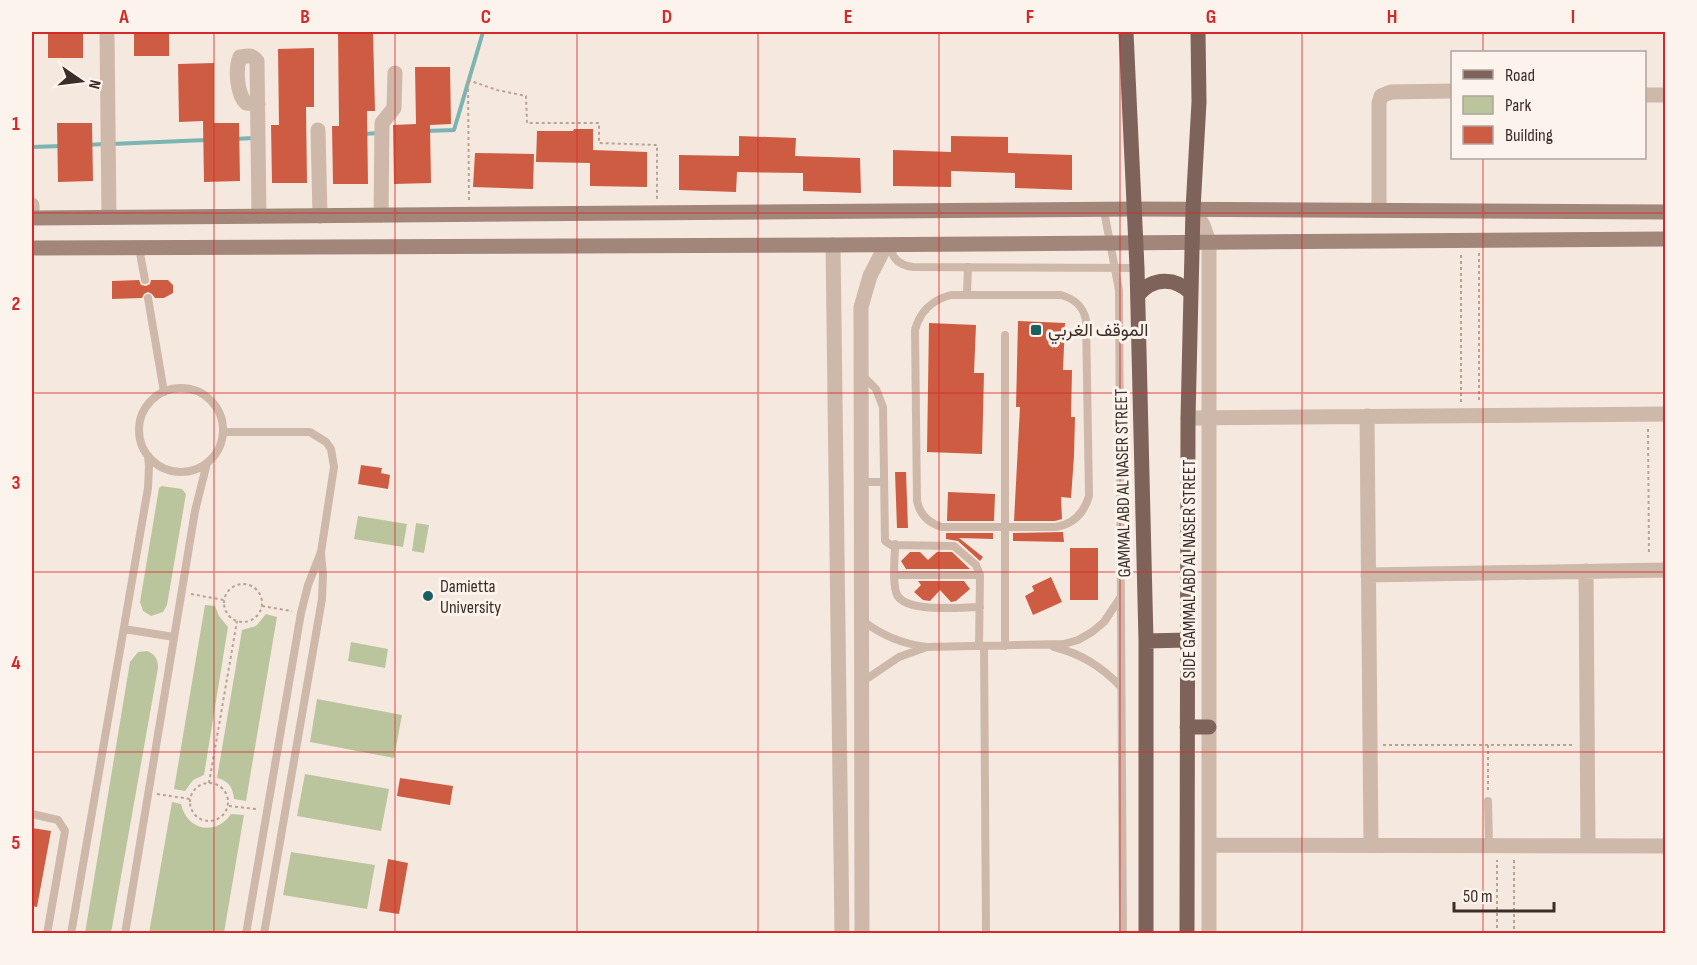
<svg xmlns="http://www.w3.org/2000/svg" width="1697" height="965" font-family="'Sofia Sans Condensed',Vazirmatn,sans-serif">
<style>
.green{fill:#bac59d}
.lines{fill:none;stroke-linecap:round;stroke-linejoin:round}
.stream{stroke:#7bb4b3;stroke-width:4}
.building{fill:#ce5c43}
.path{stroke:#baa293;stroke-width:2;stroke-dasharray:3 3;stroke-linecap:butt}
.service{stroke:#ceb8a9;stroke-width:8}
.minor{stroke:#ceb8a9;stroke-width:15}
.secondary{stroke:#a2867a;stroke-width:15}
.primary{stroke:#7e635a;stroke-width:15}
.grid{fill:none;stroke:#d62828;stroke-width:1.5;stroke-opacity:0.55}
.poi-dot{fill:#1b6060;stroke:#fbf3ec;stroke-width:2}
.labels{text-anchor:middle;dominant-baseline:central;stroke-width:6;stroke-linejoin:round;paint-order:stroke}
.poi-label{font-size:18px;fill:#3b2e29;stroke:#fbf3ec;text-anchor:start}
.street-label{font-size:18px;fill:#3b2e29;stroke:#fbf3ec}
.neatline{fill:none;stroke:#d62828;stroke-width:2}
.grid-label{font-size:20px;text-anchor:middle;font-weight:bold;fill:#d62828}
</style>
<rect width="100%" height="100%" fill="#f5e9df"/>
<path class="green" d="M162,486l20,3 4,5 -19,111 -4,7 -12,4 -8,-5 -3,-9 19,-114z
M358,516l49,8 -4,23 -49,-8z
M416,523l13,2 -5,28 -12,-2z
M205,605l10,1 4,10 9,11 -24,148 -11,5 -8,11 -11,-2z
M266,614l11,3 -31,184 -12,-2c-1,-11 -5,-18 -17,-21l25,-148 14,-4z
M351,642l37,7 -3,19 -37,-7z
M147,651c8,3 11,8 11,17l-47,265h-26l45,-271 8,-10z
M317,699l85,16 -8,43 -84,-16z
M305,774l84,15 -8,42 -84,-15z
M172,802l9,2c6,27 35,32 50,10l13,1 -20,118h-75z
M291,852l84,13 -8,44 -84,-14z"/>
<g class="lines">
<path class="stream" d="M426,131l28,-1 29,-98
M363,134l16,-1
M234,139l20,-1
M111,144l95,-4
M87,145l17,-1
M32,147l30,-1"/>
</g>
<path class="building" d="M48,32h35v26h-35z
M134,32h35v24h-35z
M338,32h35l2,79h-8l1,73h-35l-1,-58h7z
M314,48v59h-8l1,76h-35l-1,-58h8l-1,-76z
M214,63v60h25l1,58 -36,1 -1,-61 -24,1 -1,-58z
M415,67h35l1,57 -21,1 1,58 -37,1 -1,-59 23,-1z
M57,123h35l1,58 -35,1z
M574,129h19v21l54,2v35l-57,-1v-23l-54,-1 1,-31h36z
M739,136l57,2 -1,18 65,2 1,35 -58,-2v-18l-66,-1 -1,20 -57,-2v-35l60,1z
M951,136l57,1v16l64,2v35l-57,-2v-15l-64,-2v16l-58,-1v-36l58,2z
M475,153l59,1 -1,35 -60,-2z
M139,280l2,5 5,1 4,-2 1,-4h17l5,5v8l-9,5h-9l-3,-4 -4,-2 -4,2 -2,4 -30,1v-18z
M1018,321l47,2 -2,47h9l-1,47h4l-1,39 -3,42 -10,-1 1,22 -7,2h-41l6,-114h-4z
M929,323l47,2 -2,48h10l-2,81 -55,-2z
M361,465l21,3 -1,5 9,2 -2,14 -30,-5z
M895,472h11l2,56h-11z
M948,492l47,2 -1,27h-47z
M1063,532l1,10 -51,-1v-8z
M946,533h47v6l-34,-1 24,19 -3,4 -22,-20 -12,-2z
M1070,548h28v52h-28z
M910,552h10l8,8 9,-8h15l18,17h-64l-5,-8z
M1051,577l11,25 -29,13 -8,-19 9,-5 -2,-5z
M918,581h46l6,8 -14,12 -5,1 -11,-12 -10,11 -7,-1 -9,-8 7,-7z
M400,778l53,8 -3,19 -53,-9z
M32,828l19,3 -14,76 -5,-1z
M388,859l20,4 -9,51 -20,-3z"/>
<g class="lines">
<path class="path" d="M469,200l-1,-120 29,10 29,6 1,27h72v20l58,2v54
M1479,253v148
M1461,255v147
M1648,429l1,126
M224 603a19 19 0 1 1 38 0a19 19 0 1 1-38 0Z
M191,594l33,6
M262,606l30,5
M1383,745h189
M190 802a19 19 0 1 1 38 0a19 19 0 1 1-38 0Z
M209,783l28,-162
M1488,790v-45
M157,794l33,5
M229,806l27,3
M1514,860v74
M1497,934v-74"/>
<path class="service" d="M1104,211l15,79 4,644
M890,245c2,13 8,20 23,22l224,1
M139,248l6,32
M951,295h110c14,4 22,11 25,25l3,176c-5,17 -15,28 -33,31h-114c-14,-4 -22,-12 -25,-26l-2,-171c5,-19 17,-30 36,-35z
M967,295l1,-28
M148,298l16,94
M861,374l15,15 7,18 2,134 6,4 63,1 22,19 4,10 -1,71
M139 430a42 42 0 1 1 84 0a42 42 0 1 1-84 0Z
M223,432h87l16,10 5,7 3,18 -13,85 -13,33 -7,28 -55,321
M861,482h22
M895,544c0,15 -3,34 1,48 5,22 65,15 84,15
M895,575h85
M862,620c20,16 40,24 65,27l137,-3 14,-4 14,-8 12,-10 16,-24
M124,629l50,8
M984,646l2,288
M1005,646v-311
M1054,647c28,7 48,20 67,40
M862,682l37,-25 25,-9
M1488,801l1,44
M32,814l26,6 7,11 -18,103
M71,934l77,-446 1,-22 -1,-10
M125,934l70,-423 12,-48
M264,934l58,-335 1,-24 -2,-22"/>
<path class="minor" d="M107,32l2,185
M1644,95h22
M258,104l-12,-1c-9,-9 -11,-34 -6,-46 7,-1 12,-3 17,4l2,155
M318,130l2,86
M32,205v13
M1193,209l10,16 6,17v692
M1379,210v-107l2,-7 10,-4 61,-1
M381,215l1,-92 12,-15 1,-35
M833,245l9,689
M1367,416l4,429
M1188,418l478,-4
M1586,571l2,275
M1368,575l298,-5
M1209,845l457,1
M862,934l-1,-627 9,-31 16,-31"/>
<path class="secondary" d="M32,218l1103,-9 531,3
M32,248l801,-3 833,-6"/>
<path class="primary" d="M1126,32l11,236 9,373v293
M1138,295c15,-18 37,-18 53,-2
M1146,641l41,-1
M1187,727h22
M1187,934l1,-516 5,-209 6,-107 -1,-70"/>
</g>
<path class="grid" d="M214,32v902M395,32v902M577,32v902M758,32v902M939,32v902M1120,32v902M1302,32v902M1483,32v20M1483,158v776M32,213h1634M32,393h1634M32,572h1634M32,752h1634"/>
<g class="poi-dot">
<rect x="1030" y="324" width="12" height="12" rx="3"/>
<circle cx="428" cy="596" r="6"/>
</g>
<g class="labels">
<g class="poi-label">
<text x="1048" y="330">الموقف الغربي</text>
<text x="440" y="586">Damietta<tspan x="440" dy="21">University</tspan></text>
</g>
<g class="street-label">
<text transform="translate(1123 483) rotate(-91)">GAMMAL ABD AL NASER STREET</text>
<text transform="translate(1189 569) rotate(-90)">SIDE GAMMAL ABD AL NASER STREET</text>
</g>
</g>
<rect width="1697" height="965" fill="none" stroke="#fbf3ec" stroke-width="66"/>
<rect x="1451" y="51" width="195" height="108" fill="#fbf3ec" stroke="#aea49e" stroke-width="1.5"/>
<rect x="1463" y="70" width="30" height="9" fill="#7e635a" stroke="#aea49e" stroke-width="1.5"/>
<text x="1505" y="81" font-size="18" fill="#3b2e29">Road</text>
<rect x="1463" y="96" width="30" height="18" fill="#bac59d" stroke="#aea49e" stroke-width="1.5"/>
<text x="1505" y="111" font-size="18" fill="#3b2e29">Park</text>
<rect x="1463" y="126" width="30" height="18" fill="#ce5c43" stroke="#aea49e" stroke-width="1.5"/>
<text x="1505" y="141" font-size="18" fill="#3b2e29">Building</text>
<g transform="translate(81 81) rotate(104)" stroke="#fbf3ec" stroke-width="4.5" paint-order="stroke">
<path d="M0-4.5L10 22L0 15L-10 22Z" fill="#3b2e29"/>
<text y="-9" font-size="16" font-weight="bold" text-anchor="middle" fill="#3b2e29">N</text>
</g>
<path d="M1454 902v9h100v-9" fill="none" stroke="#3b2e29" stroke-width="3"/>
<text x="1463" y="902" font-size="18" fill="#3b2e29" stroke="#fbf3ec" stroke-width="4.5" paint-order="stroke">50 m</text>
<rect x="33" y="33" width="1631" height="899" class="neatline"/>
<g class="grid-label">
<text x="124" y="23">A</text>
<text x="305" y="23">B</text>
<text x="486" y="23">C</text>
<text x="667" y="23">D</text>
<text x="848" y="23">E</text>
<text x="1030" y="23">F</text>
<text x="1211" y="23">G</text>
<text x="1392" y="23">H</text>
<text x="1573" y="23">I</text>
<text x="16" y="130">1</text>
<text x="16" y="310">2</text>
<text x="16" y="489">3</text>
<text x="16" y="669">4</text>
<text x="16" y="849">5</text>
</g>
</svg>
